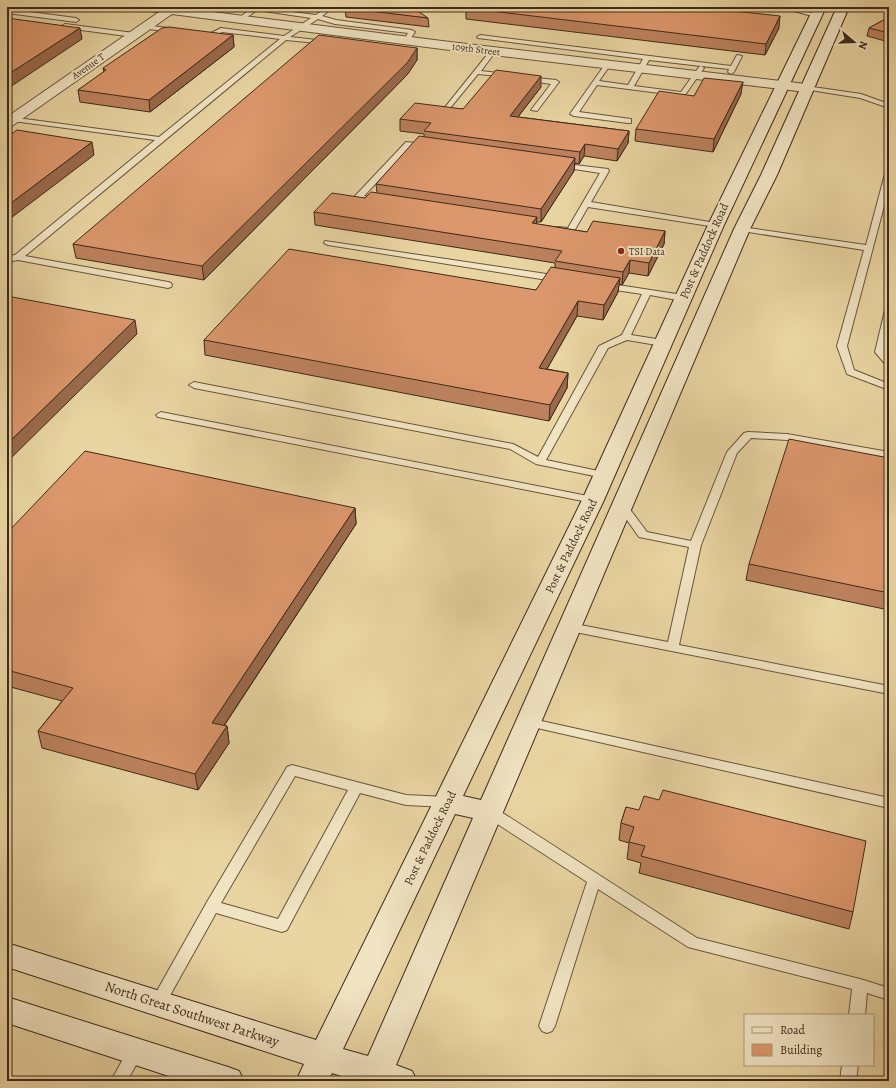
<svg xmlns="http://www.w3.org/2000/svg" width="896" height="1088" font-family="Alegreya,serif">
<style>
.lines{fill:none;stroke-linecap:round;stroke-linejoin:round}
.lane-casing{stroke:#69553d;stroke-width:2}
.street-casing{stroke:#69553d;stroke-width:2}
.secondary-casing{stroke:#3e2a1b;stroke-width:2}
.lane{fill:#f1e4c3;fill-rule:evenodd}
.street{fill:#f1e4c3;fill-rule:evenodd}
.secondary{fill:#f1e4c3;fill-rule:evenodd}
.wall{fill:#bd825d;stroke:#3e2a1b}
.shaded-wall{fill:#9a6a4c;stroke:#3e2a1b}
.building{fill:#dc976c;stroke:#3e2a1b}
.poi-dot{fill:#8f2418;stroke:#f1e4c3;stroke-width:1.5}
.labels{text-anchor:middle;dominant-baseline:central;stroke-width:4;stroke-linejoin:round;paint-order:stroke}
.far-street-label{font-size:10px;fill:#3e2a1b;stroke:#f1e4c3}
.far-poi-label{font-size:10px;fill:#3e2a1b;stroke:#f1e4c3;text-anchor:start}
.street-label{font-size:12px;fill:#3e2a1b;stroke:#f1e4c3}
.near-street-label{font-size:14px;fill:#3e2a1b;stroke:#f1e4c3}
</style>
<rect width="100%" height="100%" fill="#e9d5a2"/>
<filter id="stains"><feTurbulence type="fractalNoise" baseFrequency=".005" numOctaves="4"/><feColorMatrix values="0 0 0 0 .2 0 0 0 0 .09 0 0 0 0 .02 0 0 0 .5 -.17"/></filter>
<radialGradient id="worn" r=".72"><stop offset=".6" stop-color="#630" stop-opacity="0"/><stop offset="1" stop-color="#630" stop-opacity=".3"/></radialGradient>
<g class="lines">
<defs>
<path id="lane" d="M253,7l63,8 11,-8h7l-12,9 14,4 76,10 3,2 -6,9 -2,1 -3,-2 4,-7 -73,-9 -17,-5 -28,18 36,4 3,2 -1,1 -42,-4 -261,216 143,26 3,1 1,2 -1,2 -3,1 -150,-28 -11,2v-6l8,-1 140,-115 -142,-19 -4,-2 1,-2 149,20 121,-98 -58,-7 -10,5 -12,-2v-2h11l10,-5 63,8 27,-18 -54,-8 -14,10h-4v-2z
M779,7h11l29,8 -3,2z
M7,9l69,9 3,2 -3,2 -69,-9z
M65,24l69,9 3,2 -3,2 -68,-9 -8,4 -3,-2z
M145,25l30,4 3,2 -3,2 -32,-5v-2z
M480,35l251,31 6,-11 5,1 -8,16 -3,2 -3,-2 1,-3 -28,-3 3,2 -19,27 -2,1 -86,-11 -18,27 52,7v4h-3l-54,-7 -4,-2 36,-51 5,1 -12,17 29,4 15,-26 -165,-21 -1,-1zM649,60l52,6 -2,1 -18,25 -47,-6z
M491,50l5,1 -15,20 26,3 2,1v2l-31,-3 -32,39h-4v-2z
M526,77l30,3 3,2 -22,29 -6,-1 20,-26 -27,-4v-2z
M806,86l55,8 28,10v4l-29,-10 -56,-9 -1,-1z
M406,142l19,2 4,2 -4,2 -14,-2 -47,50 12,2v4l-21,-2v-4z
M558,163l50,6 1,2 -18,31 125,21 4,2 -4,2 -128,-20 -15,26 -18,-2 -1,-2 4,-2 10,1 32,-55 -39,-6h-3z
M886,170h3v17l-42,159 7,24 35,14v6l-42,-16 -10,-28 27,-96 -122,-19 -4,-2 4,-2 124,18z
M325,241l235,35 4,3 -4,3 -232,-37 -4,-2z
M605,283l78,12 4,3 -4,3 -33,-6 -19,40 32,5 5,3 -5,3 -36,-6 -19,8 -62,112 62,13 1,2 -1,2 -4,1 -68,-14 -26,-15 -316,-61 -5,-3 5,-3 319,62 25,13 61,-111 23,-11 20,-41 -40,-6 -1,-2z
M889,307v24l-4,21 4,5v9l-3,-1 -11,-13 10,-42z
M161,412l432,85 5,3 -5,3 -435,-86 -2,-2z
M748,432l39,2 102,18v6l-102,-18 -36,-2 -14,15 -36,92 -22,100 210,41v8l-319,-63 -4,-1 -2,-3 2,-3 4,-1 98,19 21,-95 -50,-10 -22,-31 5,-3 4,1 21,28 44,9 36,-89 17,-19z
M528,718l361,80v10l-365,-83 -2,-3 2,-3z
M292,765l114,30 41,2 5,1 2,4 -2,4 -5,1 -41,-2 -46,-12 -73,137 -5,2 -66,-19 -53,95 -5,1 -5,-1 -3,-5 3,-5 54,-96 80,-135zM295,776l53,14 -70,129 -57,-16z
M490,807l5,1 202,130 163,41 29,9v12l-22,-7 -2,22h-16l3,-26 -164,-42 -90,-58 -43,137 -3,5 -5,2 -5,-2 -3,-5 48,-144 -102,-66 -2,-4 2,-4z
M136,1044l6,2 2,5 -17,30h-16l19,-35z
M842,1065h16l-2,16h-16z"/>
<path id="street" d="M140,7h34l268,34 364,43 5,1 2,3 -2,3 -5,1 -364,-43 -270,-35 -160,112 -5,1v-10l152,-105 -17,-2z"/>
<path id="secondary" d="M814,7h12l-102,218 -120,275 -141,296 18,4 253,-571 27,-54 76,-168h12l-72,168 -27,54 -354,836 16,6 5,10h-60l-25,-8 -4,8h-32l8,-17 -297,-97v-24l309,97 266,-540 126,-275zM455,814l18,4 -105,238 -25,-7z
M7,997l221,70 11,4 5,10h-60l-177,-58z"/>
</defs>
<use href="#lane" class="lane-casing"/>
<use href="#street" class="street-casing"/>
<use href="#secondary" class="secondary-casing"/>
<use href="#lane" class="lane"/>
<use href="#street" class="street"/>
<use href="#secondary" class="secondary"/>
</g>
<path class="wall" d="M298,7h26l-3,3z
M345,7l83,11 1,9 -83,-10z
M466,8l313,20 -14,27 -299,-36z
M889,17v25l-22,-6 2,-8z
M233,35l1,12 -84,65 -70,-10 -2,-12 26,-18 -1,-4z
M417,48v12l-10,15 -203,205 -128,-22 -3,-14z
M541,87l-23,30 111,14 -1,12 -11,18 -33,-5 -5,8 -4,-1 -1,8 -33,51h-5v2l51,8 78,-1 -1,13 -16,32 -19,-3 -7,12 -3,-1 -1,8 -15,28 -26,-4 -30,53 21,4 -1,15 -18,33 -344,-66 -1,-15 332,-50 19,-22v-5l-240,-38 -1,-13 51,-14 12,-6 -1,-8 48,-47v-3l-24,-3v-12l63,-10z
M741,94l-28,58 -78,-11 1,-12 58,-33z
M889,458v152l-143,-30 3,-16z
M355,508l1,16 -132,202h3l2,17 -31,47 -156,-42 -4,-17 24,-30 -55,-15v-153z
M626,807l227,105 -4,17 -210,-56 2,-10 -14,-4 2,-16 -10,-3 2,-17z"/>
<path class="shaded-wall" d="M320,7h4l-3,3z
M780,16l-1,12 -14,27 1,-11z
M80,28l2,11 -75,50v-14z
M233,35l1,12 -84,65 -1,-12z
M417,48v12l-10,15 -203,205 -2,-14z
M541,76v11l-31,40v-11z
M743,82l-2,12 -28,58 1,-13z
M629,131l-1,12 -11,18 1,-12z
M92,142l2,13 -87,66v-15z
M585,144l-1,12 -5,8 1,-12z
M575,158l-1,13 -33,51v-13z
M537,217l-1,12 -4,-6z
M665,231l-1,13 -16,32 1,-13z
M630,260l-1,13 -7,12 1,-13z
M620,278l-2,14 -15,28 1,-15z
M578,301l-1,15 -38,67v-15z
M135,320l2,14 -130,128v-18z
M568,373l-1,15 -18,33 1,-16z
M355,508l1,16 -141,215 -3,-16z
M227,726l2,17 -31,47 -3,-16z"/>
<path class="building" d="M345,7h67l16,11 -83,-10z
M467,7h230l83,9 -14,28 -300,-36z
M889,17v16l-20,-5z
M7,18l73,10 -73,47z
M169,27l64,8 -84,65 -71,-10 28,-20 -3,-2 59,-40z
M319,35l98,13 -10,15 -205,203 -129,-22z
M496,70l45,6 -31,40 119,15 -11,18 -33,-5 -5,8 -156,-21 7,-8 -31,-4 15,-16 48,6z
M704,78l39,4 -29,57 -78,-10 23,-38 35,5z
M17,130l75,12 -85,64v-69z
M419,136l156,22 -34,51 -165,-25z
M371,192l166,25 -5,6 55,9 6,-11 72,10 -16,32 -19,-3 -7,12 -68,-11 7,-10 -248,-39 18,-19 33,5z
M289,249l247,41 15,-23 69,11 -16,27 -26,-4 -39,67 29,5 -18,32 -346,-65z
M7,296l128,24 -128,124z
M789,439l100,19v135l-140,-29z
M85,451l270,57 -143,215 15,3 -32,48 -157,-43 35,-43 -66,-18v-137z
M663,790l203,51 -13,71 -212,-56 4,-10 -16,-4 5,-15 -13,-4 5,-16 13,3 5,-14 15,4z"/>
<circle class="poi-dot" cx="621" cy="251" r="4"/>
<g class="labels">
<g class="far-street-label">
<text transform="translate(476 49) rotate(7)">109th Street</text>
<text transform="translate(88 66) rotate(-35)">Avenue T</text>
</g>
<g class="far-poi-label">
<text x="629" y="251">TSI Data</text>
</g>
<g class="street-label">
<text transform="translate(704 251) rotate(-66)">Post &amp; Paddock Road</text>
<text transform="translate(571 546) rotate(-64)">Post &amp; Paddock Road</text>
<text transform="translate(430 838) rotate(-64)">Post &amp; Paddock Road</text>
</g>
<g class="near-street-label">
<text transform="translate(192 1014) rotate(18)">North Great Southwest Parkway</text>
</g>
</g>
<rect width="896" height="1088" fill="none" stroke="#e9d5a2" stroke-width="24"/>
<rect x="8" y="8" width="880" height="1072" fill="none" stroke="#3e2a1b" stroke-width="2"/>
<rect x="12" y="12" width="872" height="1064" fill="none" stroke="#3e2a1b"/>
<rect x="744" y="1014" width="130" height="52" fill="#f1e4c3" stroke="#a99a80"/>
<rect x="752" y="1027" width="20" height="6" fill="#f1e4c3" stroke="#a99a80"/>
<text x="780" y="1034" font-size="12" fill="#3e2a1b">Road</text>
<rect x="752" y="1044" width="20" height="12" fill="#dc976c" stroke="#a99a80"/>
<text x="780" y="1054" font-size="12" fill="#3e2a1b">Building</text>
<g transform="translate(854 42) rotate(109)" stroke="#f1e4c3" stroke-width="3" paint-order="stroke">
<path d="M0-3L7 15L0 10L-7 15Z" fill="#3e2a1b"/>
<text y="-6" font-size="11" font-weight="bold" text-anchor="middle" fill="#3e2a1b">N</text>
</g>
<rect width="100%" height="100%" filter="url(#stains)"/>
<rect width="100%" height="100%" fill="url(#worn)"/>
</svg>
